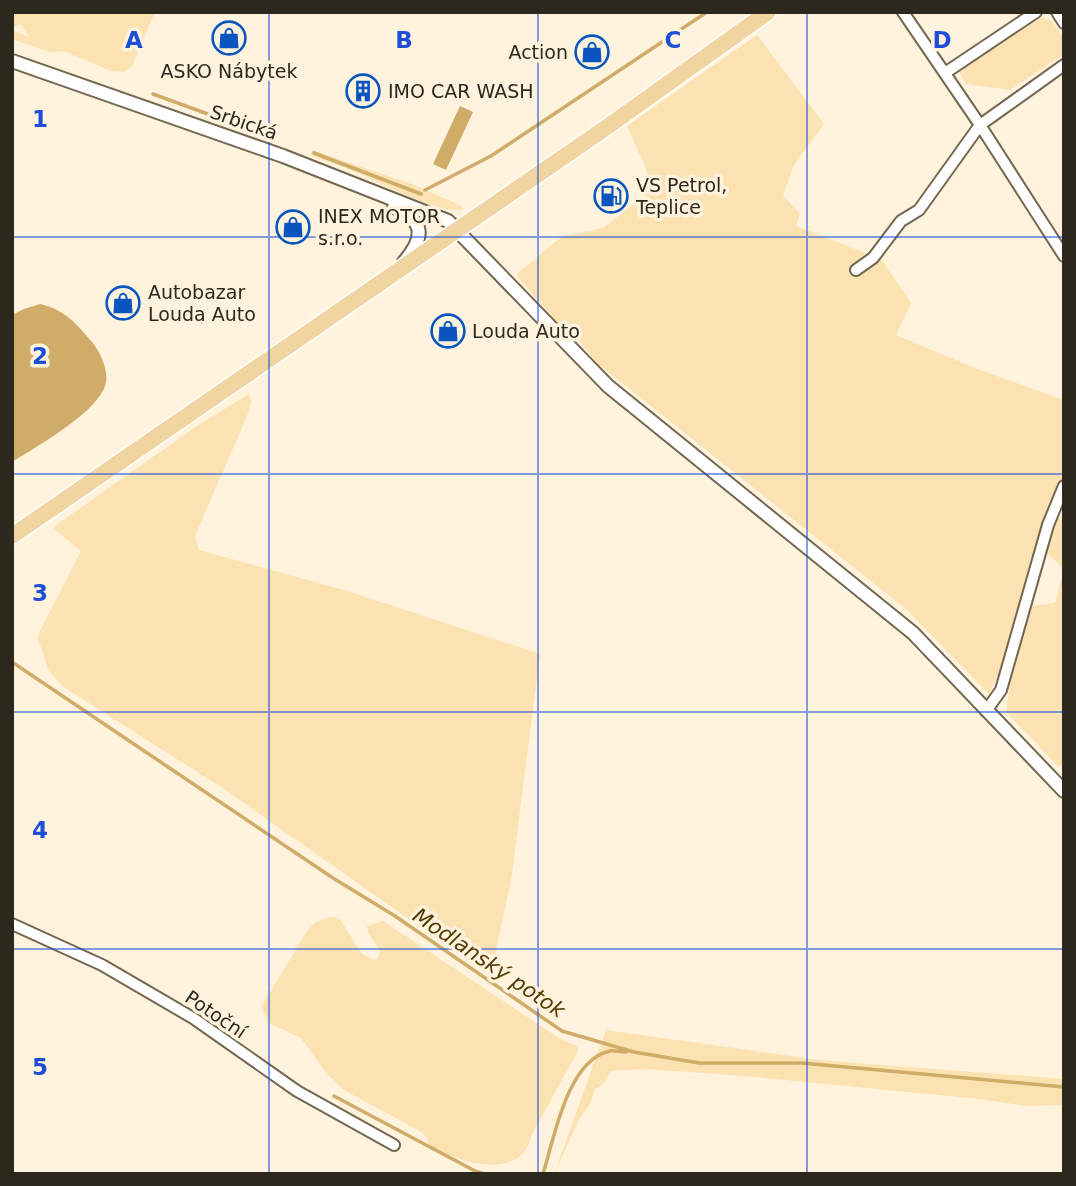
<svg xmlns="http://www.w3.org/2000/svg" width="1076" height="1186" font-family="'DejaVu Sans',sans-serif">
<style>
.green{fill:#fce1b1}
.water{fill:#d0ac69}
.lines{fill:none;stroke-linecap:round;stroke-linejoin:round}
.stream{stroke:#d0ac69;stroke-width:3.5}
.minor-casing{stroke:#736750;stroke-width:14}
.tertiary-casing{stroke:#736750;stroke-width:16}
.primary-casing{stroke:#fff;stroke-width:19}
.minor{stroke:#fff;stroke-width:10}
.tertiary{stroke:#fff;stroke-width:12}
.primary{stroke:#f1d5a0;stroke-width:16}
.grid{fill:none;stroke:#1d4ed8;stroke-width:2;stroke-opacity:0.55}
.labels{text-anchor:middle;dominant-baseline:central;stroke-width:7;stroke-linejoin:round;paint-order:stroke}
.poi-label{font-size:19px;fill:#2d281e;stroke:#fff3de;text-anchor:start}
.street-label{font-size:19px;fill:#2d281e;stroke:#fff3de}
.water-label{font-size:21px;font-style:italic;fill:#523a00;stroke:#fff3de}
.grid-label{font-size:23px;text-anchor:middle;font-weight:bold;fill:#1d4ed8;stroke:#fff3de;stroke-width:7;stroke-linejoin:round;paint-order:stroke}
</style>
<rect width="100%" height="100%" fill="#fff3de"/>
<path class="green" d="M12,12h143l-23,54 -9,6 -12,-1 -47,-20 -14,1 -38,-13v-9l17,7 -8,-13 -9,3z
M1040,18l11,2 13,18v16l-54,36 -44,-6 -7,-12z
M757,35l67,89 -30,41 -11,30 17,19 -4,12 85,33 30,44 -15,32 81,34 87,31v75l-8,13 -57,184 -10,22 -83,-85 -308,-245 -21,-26 -5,1 -56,-64 45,-38 42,-9 48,-37 -5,-23 -19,-42z
M312,150l102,35 46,20 4,4c-23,7 -84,-27 -108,-37 -15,-6 -31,-11 -46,-17z
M249,394l2,8 -4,14 -49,113 -3,9 4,12 145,40 196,64 -29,227 -17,77 -26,-1 -15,-7 -232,-163 -159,-101 -14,-17 -10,-31 1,-5 42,-82 -27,-22 2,-4 144,-101z
M1056,516l8,5v48l-17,-16z
M1064,570v193l-5,4 -53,-55 7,-46 19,-60 23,-3z
M329,917l10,1 23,36 12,6 4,-2 2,-7 -12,-19 -1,-6 16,-5 176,117 18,8 1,5 -47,85c-8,45 -70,27 -99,12l-9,-15 -79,-43 -18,-17 -25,-35 -32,-15 -8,-16 46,-76 8,-8z
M606,1030l212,30 246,19v26l-37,1 -48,-7 -234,-23 -100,-7 -33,2 -9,13 -8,5 -4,13 -12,18 -25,54z"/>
<path class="water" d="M460,106l13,6 -27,58 -13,-6z
M40,304c25,6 36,19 52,38 8,10 16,26 14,40 -4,28 -70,65 -94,80v-147l12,-6z"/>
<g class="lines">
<path class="stream" d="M153,94l112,41
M314,153l107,41
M425,190l66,-34 216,-144
M12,662l321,216 62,38 167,115 72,21 65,11h103l262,24
M334,1096l141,75 9,3
M543,1174c11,-35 24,-114 67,-123 4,-1 12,1 16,1"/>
<defs>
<path id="minor" d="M903,12l77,113 84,131
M1057,12l7,11
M945,73l91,-61
M856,270l17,-12 28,-37 18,-11 61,-85 84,-60
M986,711l15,-21 47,-165 16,-39
M12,924l90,41 91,53 104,73 97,54"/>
<path id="tertiary" d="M12,61l271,95 165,65 160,165 305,247 151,158
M394,207c31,13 31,31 10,55"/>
<path id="primary" d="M12,536l595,-409 161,-115"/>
</defs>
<use href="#minor" class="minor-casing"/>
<use href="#tertiary" class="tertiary-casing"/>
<use href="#primary" class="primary-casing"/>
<use href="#minor" class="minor"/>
<use href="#tertiary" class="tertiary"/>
<use href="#primary" class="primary"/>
</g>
<path class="grid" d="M269,12v1162M538,12v1162M807,12v1162M12,237h1052M12,474h1052M12,712h1052M12,949h1052"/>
<defs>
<symbol id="shop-ring" viewBox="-11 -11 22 22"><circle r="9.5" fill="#fff3de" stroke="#0955bf" stroke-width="1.5"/><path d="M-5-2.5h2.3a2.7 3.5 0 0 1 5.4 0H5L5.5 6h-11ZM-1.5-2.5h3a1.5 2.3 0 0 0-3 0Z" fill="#0955bf"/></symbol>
<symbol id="building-ring" viewBox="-11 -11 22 22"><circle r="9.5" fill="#fff3de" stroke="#0955bf" stroke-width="1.5"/><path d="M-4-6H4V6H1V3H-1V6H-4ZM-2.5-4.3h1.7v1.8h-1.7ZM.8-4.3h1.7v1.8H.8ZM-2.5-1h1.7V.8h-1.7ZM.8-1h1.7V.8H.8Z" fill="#0955bf"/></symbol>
<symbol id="fuel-ring" viewBox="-11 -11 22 22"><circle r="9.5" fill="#fff3de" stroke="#0955bf" stroke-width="1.5"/><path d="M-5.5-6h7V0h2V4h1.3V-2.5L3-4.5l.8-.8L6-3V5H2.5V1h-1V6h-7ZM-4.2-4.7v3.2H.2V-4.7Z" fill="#0955bf"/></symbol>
</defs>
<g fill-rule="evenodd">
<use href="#shop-ring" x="210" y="19" width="38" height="38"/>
<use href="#shop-ring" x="573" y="33" width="38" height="38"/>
<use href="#building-ring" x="344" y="72" width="38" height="38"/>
<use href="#fuel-ring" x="592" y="177" width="38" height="38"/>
<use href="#shop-ring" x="274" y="208" width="38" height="38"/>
<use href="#shop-ring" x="104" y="284" width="38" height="38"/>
<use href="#shop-ring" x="429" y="312" width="38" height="38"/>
</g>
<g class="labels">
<g class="poi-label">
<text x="568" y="52" text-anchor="end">Action</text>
<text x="229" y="71" text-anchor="middle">ASKO Nábytek</text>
<text x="388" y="91">IMO CAR WASH</text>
<text x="636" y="185">VS Petrol,<tspan x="636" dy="22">Teplice</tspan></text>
<text x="318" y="216">INEX MOTOR<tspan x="318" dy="22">s.r.o.</tspan></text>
<text x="148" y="292">Autobazar<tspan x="148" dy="22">Louda Auto</tspan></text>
<text x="472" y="331">Louda Auto</text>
</g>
<g class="street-label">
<text transform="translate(244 122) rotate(19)">Srbická</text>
<text transform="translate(216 1014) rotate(34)">Potoční</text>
</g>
<g class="water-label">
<text transform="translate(489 963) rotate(34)">Modlanský potok</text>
</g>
</g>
<g class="grid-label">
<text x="134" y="48">A</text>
<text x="404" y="48">B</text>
<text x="673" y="48">C</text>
<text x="942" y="48">D</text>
<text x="40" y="127">1</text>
<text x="40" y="364">2</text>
<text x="40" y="601">3</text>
<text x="40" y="838">4</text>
<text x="40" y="1075">5</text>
</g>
<rect width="1076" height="1186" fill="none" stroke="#2d281e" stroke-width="28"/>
</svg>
